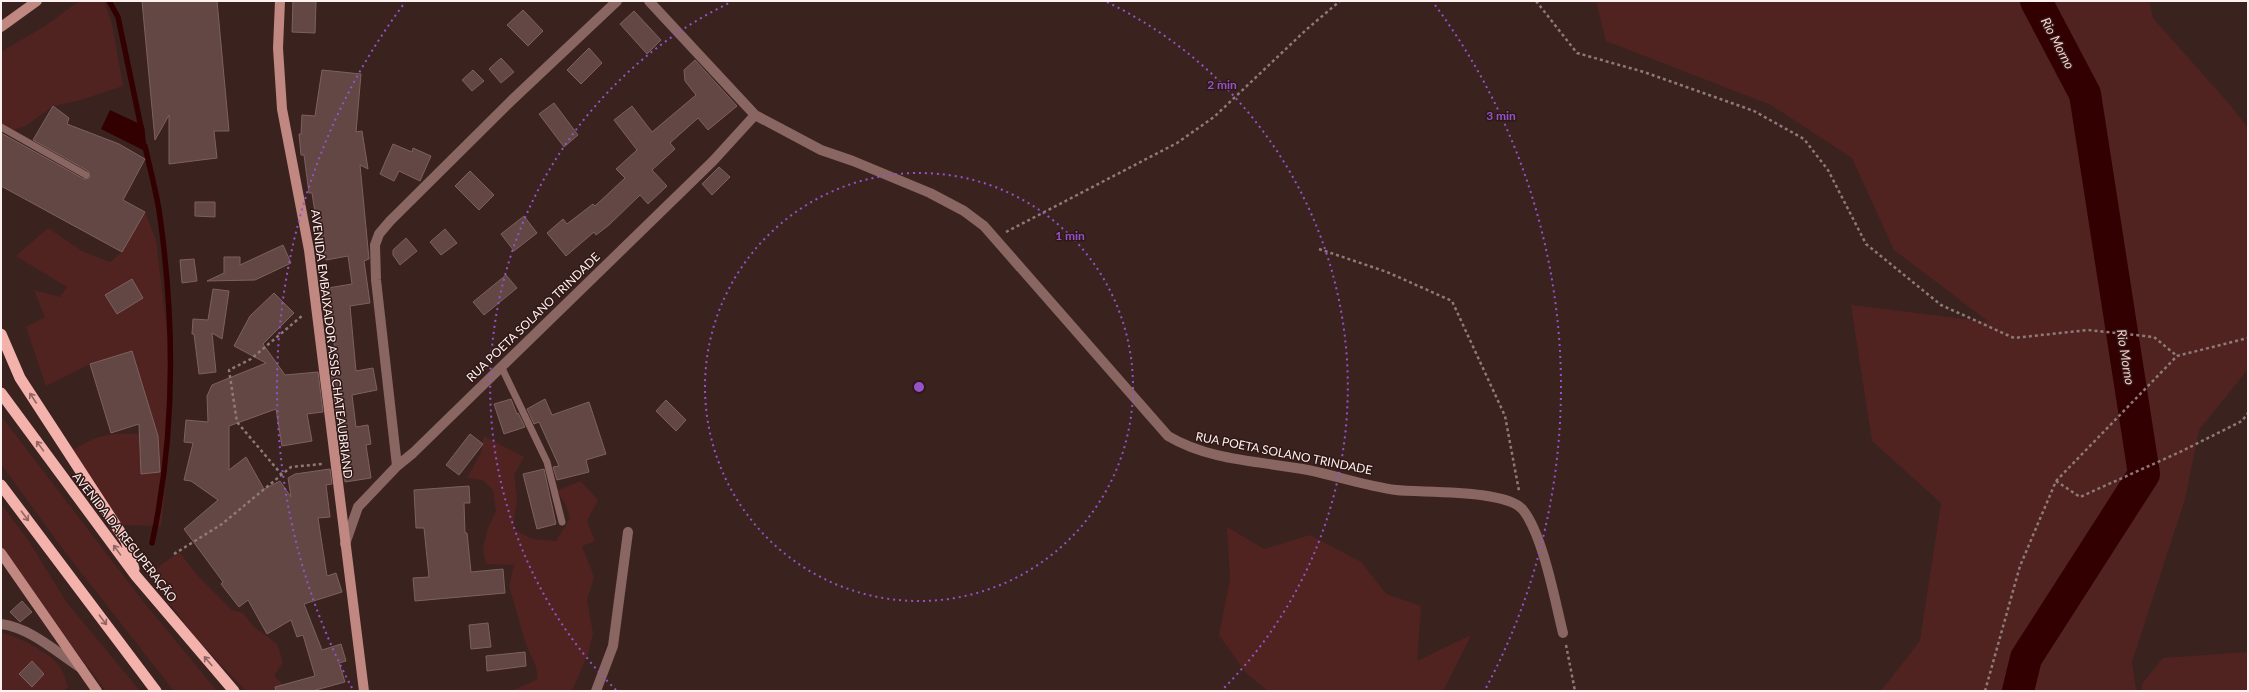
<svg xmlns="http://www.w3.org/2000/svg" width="2249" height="692" font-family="Lato,sans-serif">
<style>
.green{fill:#512320}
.water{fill:#320001}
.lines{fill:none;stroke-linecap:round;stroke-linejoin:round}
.stream{stroke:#320001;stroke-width:5.5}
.river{stroke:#320001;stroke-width:32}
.building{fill:#624744;stroke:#7e615e}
.path{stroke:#8e7a78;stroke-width:2.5;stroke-dasharray:3 3;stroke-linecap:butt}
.service{stroke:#8a6662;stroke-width:7}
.minor{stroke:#8a6662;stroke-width:10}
.secondary{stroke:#c18781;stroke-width:10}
.trunk{stroke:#f4b2ac;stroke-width:11}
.oneway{stroke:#926561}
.ring{fill:none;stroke:#9553c9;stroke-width:2;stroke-dasharray:2 4}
.labels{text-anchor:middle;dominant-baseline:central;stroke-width:3;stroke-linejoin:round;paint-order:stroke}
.street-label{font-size:12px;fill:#fff1f0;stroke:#2f1816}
.water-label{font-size:13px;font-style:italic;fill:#fecfca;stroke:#2f1816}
.centre{fill:#9553c9;stroke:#2f1816;stroke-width:2}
.ring-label{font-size:12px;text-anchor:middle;font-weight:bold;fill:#9553c9;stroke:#2f1816;stroke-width:3;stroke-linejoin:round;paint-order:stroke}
</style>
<rect width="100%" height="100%" fill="#3a221f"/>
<path class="green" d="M79,1h25l8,23 11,62 -42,14 -28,6 -26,19 -16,6 -10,-4v-75l44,-26z
M1596,1h553l4,17 78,88 17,22v241l-49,61 -14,69 -53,163 4,29h-255l39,-50 21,-138 -69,-62 -21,-136 138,17 -95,-72 -42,-92 -81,-53 -165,-64z
M145,212l11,28 14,117 -1,95 -8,74 -39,-1 -50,-74c26,-17 37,-18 67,-17l2,39 19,-1 -2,-39h-7l2,-13 -21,-69 -42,13 -44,22 -20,-59 19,-10 -11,-27 26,7 7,-10 -51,-31 32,-28 34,23 28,11 12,-10z
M1,416l141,184 75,91h-43l-109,-139 -64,-88z
M484,436l40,21 -10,18 3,24 -4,30 19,10 24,2 14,-23 -4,-13 -9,-14 23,-10 18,19 -11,21 8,20 -13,5 12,31 -7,23 6,33 -4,18 -17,40h-60l26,-12 -2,-12 -10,-23 -17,-58 5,-21 -28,-1 -3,-17 5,-19 8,-17 -3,-21 -10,-10 -16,-2 14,-25z
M1,504l27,36 39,63 73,88h-34l-105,-138z
M1227,527l37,22 46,-14 51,27 25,32 35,12 -4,55 54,-26 -28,56h-175l-22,-18 -27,-38 11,-55z
M179,552l20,25 33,33 11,3 10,13 24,18 6,18 -9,14 16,15h-44l-53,-56 -44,-61z
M1,633c15,2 47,19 57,31 6,7 7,15 10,23l-5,4h-62z
M2248,652v39h-106v-7l21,-26z"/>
<path class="water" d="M110,110l34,16 3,26 -46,-23z"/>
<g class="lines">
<path class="stream" d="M109,1l9,16 24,115
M145,146c5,24 12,48 15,71 15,109 15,220 -8,326"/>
<path class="river" d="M2018,691l8,-33 118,-184 -59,-380 -49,-93"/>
</g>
<path class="building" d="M142,1h75l12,130h-15l3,27 -48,6v-49l-14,25z
M293,1h23l-1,32 -23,-1z
M523,10l20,21 -15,15 -21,-21z
M634,11l27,29 -14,14 -27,-30z
M589,48l13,15 -21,21 -14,-14z
M501,58l13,14 -13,11 -12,-14z
M695,60l42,46 -29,24 -10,-12 -28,25 5,6 -23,21 15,16 -19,18 -8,-9 -31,30 -13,10 -2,-3 -28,24 -19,-23 16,-14 4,5 26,-20 2,2 30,-28 -9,-9 21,-19 -23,-30 18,-14 20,26 44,-37 -11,-14 -1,-11z
M322,70l39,4 -5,58 6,-1 6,38 -8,-4 9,94 -5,2 6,42 -20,3 6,65 17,-3 4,22 -25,5 4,32 12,-2 3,19 -5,1 5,33 -26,4 -2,-15 3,-1 -8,-55h-2l-5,-41h6l-9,-82 24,-4 -4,-28 -22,4 -3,-22h-4l-7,-45h-3l-5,-38h-3l-2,-21h2l1,-19 13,1z
M473,70l11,11 -12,10 -10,-11z
M554,103l24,32 -14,12 -25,-33z
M53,106l16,12 -2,6 52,20 26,15 -22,41 22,12 -23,40 -121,-66v-53l83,46 6,-1 -2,-7 -55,-31z
M393,144l19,8 1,-4 18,8 -11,25 -21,-10 -5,10 -14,-7z
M719,167l11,10 -18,18 -10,-11z
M470,171l24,24 -15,15 -24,-24z
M195,202h20v15l-20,-1z
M524,216l13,17 -23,18 -13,-17z
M445,229l12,14 -16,12 -11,-13z
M406,238l11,13 -17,14 -7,-10v-5z
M283,245l8,18 -36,17 -48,1 17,-8v-16h16v8z
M194,259l3,22 -15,2 -2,-23z
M506,275l11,13 -33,27 -11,-13z
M132,279l11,19 -26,16 -12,-19z
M213,289l16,2 -7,48 -10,-6 4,39 -17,2 -5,-40h-2l1,-15 15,1z
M274,293l20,20 -31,31 22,31 33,-3 5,40 -16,2 5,27 -30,5 -6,-37 -47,17v44l17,-13 18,32 16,-8 11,16 -3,-19 7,-4 35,-5 2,15 -6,1 4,32 -12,1 9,58 9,-3 6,19 -38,12 18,46 19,-6 5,17 -7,2 6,19 -33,9h-36l-1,-4 40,-11 -12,-41 -6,2 -6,-17 -24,14 -19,-34 -9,7 -18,-23 2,-2 -39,-53 34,-29 -27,-19 -7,-1 9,-37 -9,-1 2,-22 22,2 -1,-26 5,-11 54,-22 -32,-17 16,-30z
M132,351l26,85 2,36 -19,2 -2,-50 -28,9 -21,-69z
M511,399l6,15 1,-1 7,14 -21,7 -10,-30z
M545,399l7,16 37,-13 17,52 -20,6 3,12 -32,8 -4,-13 6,-1 -20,-44 -5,2 -7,-15z
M666,400l20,20 -10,11 -20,-20z
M470,434l13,10 -24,31 -13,-10z
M544,469l12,55 -19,5 -14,-55z
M469,486l1,17h-6l1,30h2l4,39 32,-3 2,24 -90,8 -2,-23 16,-1 -5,-49h-8l-2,-38z
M22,601l10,11 -12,10 -10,-10z
M488,623l3,24 -20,2 -2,-24z
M525,652l1,14 -39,5 -1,-15z
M32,661l12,13 -12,13 -13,-13z"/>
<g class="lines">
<path class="path" d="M1536,1l41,52 67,19 110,39 50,28 24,31 38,74 75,61 73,33 74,-8 66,7 23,19
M1006,232l171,-89 37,-26 93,-88 33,-28
M1319,249l68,23 65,29 53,115 14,75
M282,475l-45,-53 -8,-52 22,-11 52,-44
M2056,481l24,16 100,-45 62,-31 6,-8
M174,554l48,-30 69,-57 31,-3
M1566,645l9,46
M1985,691l35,-125 36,-85 121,-125 71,-18"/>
<path class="service" d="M1,127l85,48
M501,366l46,96 15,60"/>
<path class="minor" d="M649,1l106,114 66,35 32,11 77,32 34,18 20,15 184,210c42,25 92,25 140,34 29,6 58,16 88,20 27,3 111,-1 127,20 20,25 32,91 40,123
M397,466l-21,-186 -1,-35 4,-11 11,-13 122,-121 105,-99
M345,544l13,-37 39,-41 16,-13 300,-292 42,-46
M1,624c30,4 55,28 80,44
M596,691l17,-45 15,-114"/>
<path class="secondary" d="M280,1l-2,47 4,61 27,141 55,441
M1,27l36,-26
M1,553l96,138"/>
<path class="trunk" d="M1,334l19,44 106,163 8,28
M1,393l135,183 98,115
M1,485l155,206"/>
</g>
<defs><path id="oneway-shaft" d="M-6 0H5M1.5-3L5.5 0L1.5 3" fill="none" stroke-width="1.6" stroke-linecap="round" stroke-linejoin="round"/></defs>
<g class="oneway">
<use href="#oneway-shaft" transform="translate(33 398) rotate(-123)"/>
<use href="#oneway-shaft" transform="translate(40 446) rotate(-126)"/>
<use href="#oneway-shaft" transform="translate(25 516) rotate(53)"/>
<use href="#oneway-shaft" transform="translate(117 550) rotate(-126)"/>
<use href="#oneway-shaft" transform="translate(103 620) rotate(53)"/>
<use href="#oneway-shaft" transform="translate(208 661) rotate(-130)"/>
</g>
<g class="ring">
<circle cx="919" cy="387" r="214"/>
<path d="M616 690A428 428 0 0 1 731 2M1107 2A428 428 0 0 1 1222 690"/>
<path d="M352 688A642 642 0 0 1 403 5M1435 5A642 642 0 0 1 1486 688"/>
</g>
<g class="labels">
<g class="street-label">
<text transform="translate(533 317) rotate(-44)">RUA POETA SOLANO TRINDADE</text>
<text transform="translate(332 344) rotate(83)">AVENIDA EMBAIXADOR ASSIS CHATEAUBRIAND</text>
<text transform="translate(1284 453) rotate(11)">RUA POETA SOLANO TRINDADE</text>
<text transform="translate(125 537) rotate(52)">AVENIDA DA RECUPERAÇÃO</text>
</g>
<g class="water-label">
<text transform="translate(2058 43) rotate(62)">Rio Morno</text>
<text transform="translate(2126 357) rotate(81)">Rio Morno</text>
</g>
</g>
<circle cx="919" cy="387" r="6" class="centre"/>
<g class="ring-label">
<text x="1222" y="89">2 min</text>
<text x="1501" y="120">3 min</text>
<text x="1070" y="240">1 min</text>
</g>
<rect width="2249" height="692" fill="none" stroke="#fff1f0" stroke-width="4"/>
</svg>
